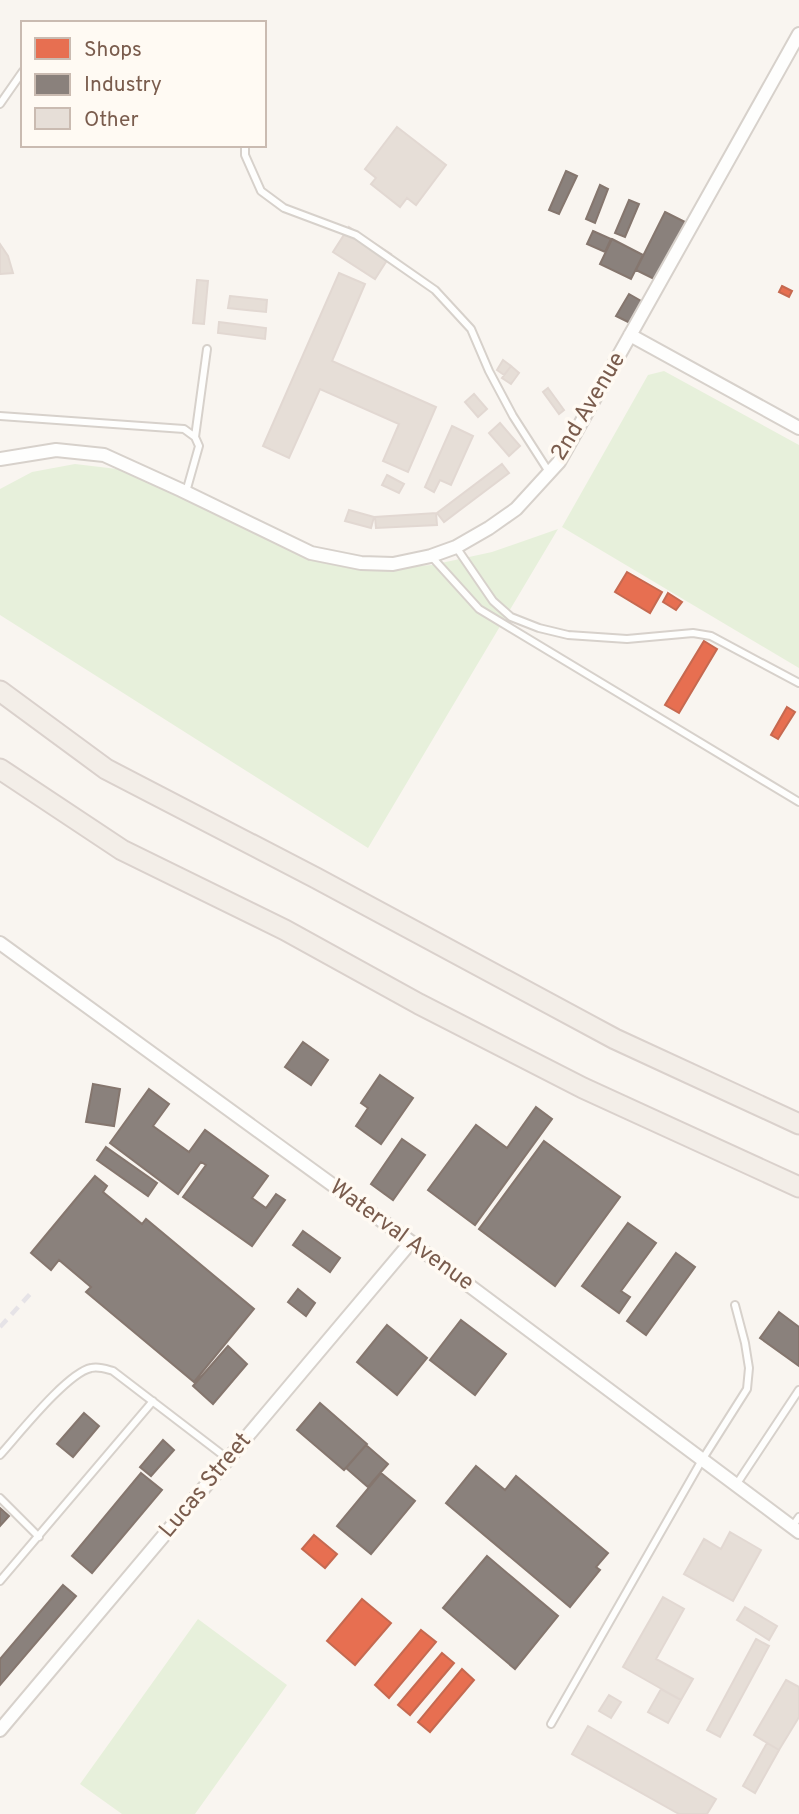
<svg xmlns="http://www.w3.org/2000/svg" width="799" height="1814" font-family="Overpass,sans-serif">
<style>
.green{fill:#e7f0db}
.shops{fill:#e76f51;stroke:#c66950;stroke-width:2}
.industry{fill:#8a817c;stroke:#85766e;stroke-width:2}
.building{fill:#e6ded7;stroke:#e2d8d2;stroke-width:2}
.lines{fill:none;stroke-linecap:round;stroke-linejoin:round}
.lane-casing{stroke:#d7d1cb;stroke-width:10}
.street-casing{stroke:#d7d1cb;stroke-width:16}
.primary-casing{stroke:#dad1cc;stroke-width:23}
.lane{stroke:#fefefd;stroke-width:6}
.street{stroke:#fefefd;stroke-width:12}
.primary{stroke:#f3eee8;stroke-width:19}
.rail{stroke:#e6e3e7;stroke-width:4.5;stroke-dasharray:10 7;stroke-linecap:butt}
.labels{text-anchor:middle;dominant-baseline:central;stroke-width:7;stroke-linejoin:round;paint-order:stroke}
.street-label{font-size:23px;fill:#7a5c4d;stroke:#fffaf3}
</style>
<rect width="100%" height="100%" fill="#f9f5f0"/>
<path class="green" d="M664,371l135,74v223l-237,-141 86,-152z
M75,464l42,5 35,11 183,81 44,8 53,-4 60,-13 66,-23 -190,319 -368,-233v-126l32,-17z
M198,1619l89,66 -92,129h-73l-42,-30z"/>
<path class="shops" d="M782,286l10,5 -3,6 -10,-5z
M627,572l35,20 -12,21 -35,-21z
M668,593l14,9 -6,8 -13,-8z
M704,641l13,8 -38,64 -14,-8z
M787,707l8,5 -17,27 -7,-4z
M314,1535l23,19 -12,14 -23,-19z
M362,1599l29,24 -36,42 -28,-24z
M421,1630l15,12 -47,56 -14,-13z
M442,1653l12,10 -44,52 -12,-10z
M462,1669l12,11 -44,52 -12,-10z"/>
<path class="industry" d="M566,171l11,5 -18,38 -10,-4z
M600,185l8,4 -13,34 -9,-4z
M629,200l10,4 -14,33 -10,-4z
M665,212l20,10 -29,58 -20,-10z
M593,231l18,8 -6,13 -18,-8z
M612,239l31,16 -12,24 -31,-15z
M629,294l14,8 -13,21 -14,-7z
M303,1042l25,18 -17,25 -26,-18z
M380,1075l33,23 -32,46 -25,-18 12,-18 -7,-5z
M93,1084l27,5 -6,37 -28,-4z
M149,1089l20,15 -16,22 36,26 16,-22 63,46 -16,22 14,10 10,-14 9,6 -33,46 -69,-49 23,-32 -5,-3 -23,32 -68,-51z
M536,1107l16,12 -77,106 -47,-35 48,-65 31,23z
M402,1139l23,16 -32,45 -22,-16z
M544,1141l76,56 -65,89 -76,-57z
M106,1147l51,36 -9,13 -51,-36z
M95,1176l12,10 -4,6 39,32 4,-5 108,90 -60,73 -108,-90 5,-5 -32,-27 -8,10 -20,-17z
M628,1223l28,20 -35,48 9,6 -11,16 -37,-27z
M303,1231l37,27 -10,14 -37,-27z
M676,1253l19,14 -49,68 -19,-14z
M298,1289l17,14 -9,13 -18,-14z
M779,1312l20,15v39l-39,-28z
M461,1320l45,34 -31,41 -45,-35z
M387,1325l40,33 -30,37 -40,-33z
M228,1346l19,18 -34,40 -20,-18z
M320,1403l47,41 -23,26 -47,-40z
M84,1413l15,13 -26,31 -16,-13z
M163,1440l11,10 -23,26 -11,-9z
M366,1445l22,19 -20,23 -22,-19z
M476,1466l29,24 11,-14 92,77 -12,14 4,3 -30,37 -124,-104z
M141,1473l21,17 -70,83 -20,-17z
M381,1473l34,28 -44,53 -34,-28z
M0,1508l9,8 -9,10z
M487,1556l71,60 -43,53 -72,-61z
M63,1585l13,11 -76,89v-26z"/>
<path class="building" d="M397,127l49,38 -30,40 -9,-7 -7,9 -29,-23 5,-6 -11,-9z
M349,227l42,27 -16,25 -42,-27z
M0,244l8,12 5,17 -13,1z
M339,273l26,11 -33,77 104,46 -28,65 -25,-11 16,-37 -79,-35 -31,69 -26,-12z
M197,280l11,1 -4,43 -11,-1z
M230,296l37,4 -1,12 -38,-4z
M219,322l47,6 -1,11 -47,-6z
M503,360l8,6 -7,9 -7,-5z
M511,366l8,7 -8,11 -9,-6z
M548,388l16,22 -5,4 -16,-22z
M474,394l13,15 -9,8 -13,-15z
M500,423l20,23 -11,10 -20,-23z
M452,426l21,10 -22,49 -11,-5 -6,12 -9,-5z
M502,464l7,9 -65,49 -7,-9z
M387,475l17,9 -5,9 -17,-8z
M349,510l25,7 -3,11 -26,-7z
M436,513l1,12 -61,3 -1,-11z
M730,1532l31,18 -28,51 -49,-27 20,-35 17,10z
M663,1597l21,12 -28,50 37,20 -12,21 -58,-33z
M745,1607l32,19 -8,14 -32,-20z
M756,1639l13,7 -49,91 -13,-7z
M786,1680l13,7v30l-20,33 -25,-15z
M661,1689l20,11 -13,23 -20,-11z
M609,1695l12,7 -10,16 -12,-7z
M588,1726l128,73 -9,15h-28l-107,-60z
M767,1743l12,7 -24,43 -12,-7z"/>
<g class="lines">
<defs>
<path id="lane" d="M0,104l23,-33
M245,145v10l16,36 23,17 72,27 79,55 36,39 18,42 24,45 36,56
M0,416l184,13 11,8 4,9 -13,46
M195,437l12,-88
M456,547l37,54 18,16 28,11 29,7 59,4 66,-6 18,3 88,47
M431,556l48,53 320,193
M0,1455c19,-21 67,-82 91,-87 8,-2 15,1 22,3l115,88
M736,1485l63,-95
M0,1498l39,39
M792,1527l7,-10
M0,1581l153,-180
M551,1724l151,-264 45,-71 2,-21 -4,-25 -10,-38"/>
<path id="street" d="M630,335l169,93
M0,459l56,-9 48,5 77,35 130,63 50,10 32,1 38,-8 25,-9 33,-19 27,-19 43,-47 240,-428
M0,943l411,299 388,290
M0,1730l411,-488"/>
<path id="primary" d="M0,691l106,78 210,109 299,161 184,85
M0,769l122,81 163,80 134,74 164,84 216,99"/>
</defs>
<use href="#lane" class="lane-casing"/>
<use href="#street" class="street-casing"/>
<use href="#primary" class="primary-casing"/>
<use href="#lane" class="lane"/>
<use href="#street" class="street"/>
<use href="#primary" class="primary"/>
<path class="rail" d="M0,1327l31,-34"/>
</g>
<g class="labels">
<g class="street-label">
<text transform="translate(589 407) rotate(-59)">2nd Avenue</text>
<text transform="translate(401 1236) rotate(36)">Waterval Avenue</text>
<text transform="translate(206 1486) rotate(-50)">Lucas Street</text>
</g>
</g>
<rect x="21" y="21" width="245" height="126" fill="#fffaf3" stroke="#cabbb1" stroke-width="2"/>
<rect x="35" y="38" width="35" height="21" fill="#e76f51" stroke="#cabbb1" stroke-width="2"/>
<text x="84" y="56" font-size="21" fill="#7a5c4d">Shops</text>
<rect x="35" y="74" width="35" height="21" fill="#8a817c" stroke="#cabbb1" stroke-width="2"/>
<text x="84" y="91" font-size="21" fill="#7a5c4d">Industry</text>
<rect x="35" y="108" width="35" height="21" fill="#e6ded7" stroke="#cabbb1" stroke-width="2"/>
<text x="84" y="126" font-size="21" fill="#7a5c4d">Other</text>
</svg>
